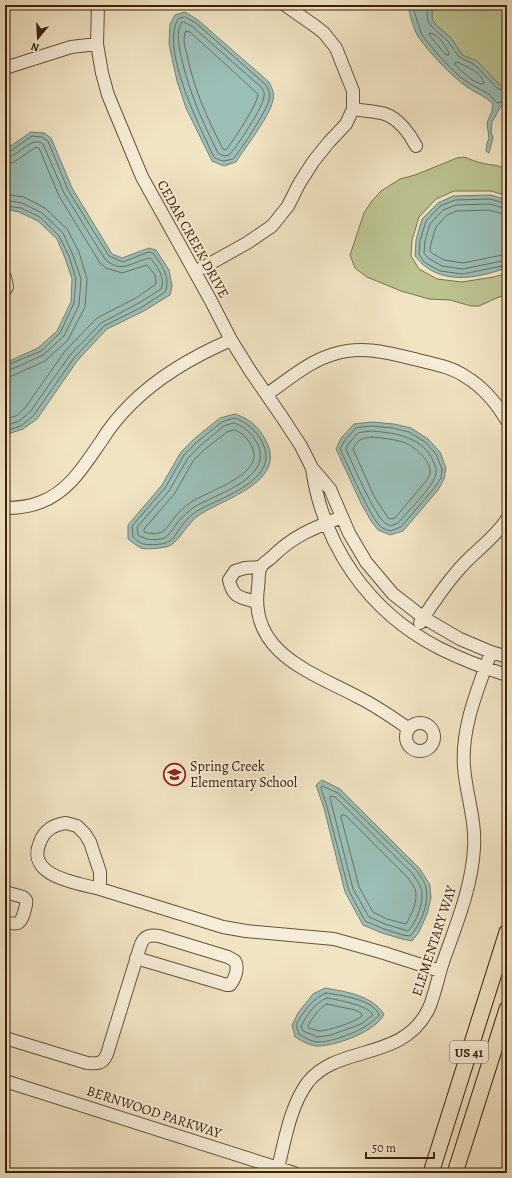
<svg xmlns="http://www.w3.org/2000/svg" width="512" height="1178" font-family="Alegreya,serif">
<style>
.green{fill:#bcc492;stroke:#7c734e}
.water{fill:#9bbeb6;stroke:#758071}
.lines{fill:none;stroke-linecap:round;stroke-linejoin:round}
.shore{stroke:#6b7060;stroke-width:1}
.minor-casing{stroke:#685238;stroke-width:14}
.major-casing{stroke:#3b2209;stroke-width:17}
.minor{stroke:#f6edd8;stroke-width:12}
.major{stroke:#f1e4c3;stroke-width:15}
.labels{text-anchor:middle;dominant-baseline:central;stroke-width:4;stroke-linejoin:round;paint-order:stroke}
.shield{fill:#f6edd8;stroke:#735f47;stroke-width:1}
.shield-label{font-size:13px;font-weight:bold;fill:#3b2209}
.street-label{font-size:14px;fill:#3b2209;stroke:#f6edd8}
.poi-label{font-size:14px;fill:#3b2209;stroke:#f6edd8;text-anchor:start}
</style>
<rect width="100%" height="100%" fill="#f1e4c3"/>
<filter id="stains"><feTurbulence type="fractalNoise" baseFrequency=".005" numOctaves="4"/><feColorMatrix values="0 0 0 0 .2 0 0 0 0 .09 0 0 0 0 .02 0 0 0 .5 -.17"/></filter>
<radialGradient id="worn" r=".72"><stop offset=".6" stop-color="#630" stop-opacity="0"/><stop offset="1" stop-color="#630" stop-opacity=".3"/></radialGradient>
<path class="green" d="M432,5h75v84l-7,-4 -14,-14 -24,-16 -11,-17 -15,-13 -4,-6z
M464,157c6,2 12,5 18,6 9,3 19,1 25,8v25l-16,-5h-37l-18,8 -17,18 -7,23 -1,16 8,13 18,10 25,3 32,-5 13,-4v22l-8,2 -20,9h-8l-21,-6 -21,-1 -28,-8 -34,-14 -12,-9 -5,-13 14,-42 7,-11 10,-11 19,-12 15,-4 42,-17z"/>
<path class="water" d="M408,5h24v14l4,6 15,13 11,17 15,6 23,24 7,4v16l-6,1 -9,16 -1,10 2,5 -4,16 -3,-2 1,-7 2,-6 -2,-15 5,-12 1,-7c-8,-8 -17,-11 -26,-17 -16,-11 -37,-34 -48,-49 -5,-7 -10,-25 -11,-33z
M185,12l13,8 71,62c3,6 6,12 4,18 -4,18 -27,46 -37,62l-12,4 -12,-5 -26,-53 -9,-27 -8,-37 1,-20 5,-9z
M31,132l13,1 7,5 21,50 40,66 10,4 27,-10 7,2 13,20 3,16 -2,9 -26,16 -37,18 -30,32 -40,58 -14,10 -18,6v-72l33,-15 19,-17 14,-29 1,-23 -7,-21 -8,-19 -19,-18 -19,-9 -14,-3v-59z
M491,195l16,5 -1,68c-31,11 -68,18 -91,-12l1,-16 6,-21 16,-16 15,-7z
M235,414c15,5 24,13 31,27 22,42 -45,58 -68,75 -10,7 -18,23 -27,29 -5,3 -24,5 -30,3 -4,-2 -9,-6 -13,-9v-14l34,-40 19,-33 14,-14 25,-20z
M372,422l22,2 17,4 17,11 12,13 6,16 -2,11 -6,11 -35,41 -13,4 -12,-5 -7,-9 -10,-18 -25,-54 5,-11 13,-14z
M322,780l18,9 80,80 10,16 1,13 -4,16 -8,18 -7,9 -10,-2 -20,-6 -19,-8 -18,-33 -21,-84 -8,-23z
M325,988c22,4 46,7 59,26 -7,17 -48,32 -66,32 -8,0 -16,-5 -23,-9l-3,-12 6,-12 15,-19z"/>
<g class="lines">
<path class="shore" d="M412,5l10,30 18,22 19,19 11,8 19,10 8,9 10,-2
M428,5l-1,9 1,7 5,7 14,12 12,17 16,8 22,23 10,4
M185,17l11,6 70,62c2,4 5,9 3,15 -3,12 -28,50 -36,59l-9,2c-2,0 -7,-2 -9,-3 -4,-4 -8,-17 -11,-22 -12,-26 -42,-91 -26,-117z
M184,22l9,5 69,61c1,2 3,5 2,8 0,10 -27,51 -35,59l-5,1 -6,-3c-16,-32 -29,-61 -37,-97 -2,-10 -5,-24 0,-33z
M186,31l4,1 68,62c0,10 -25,47 -32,56l-3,-1c-16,-31 -29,-60 -36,-94 -2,-8 -5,-17 -1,-24z
M430,33c9,2 15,12 19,20v2h-3l-16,-19z
M457,62c10,5 24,10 27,21l-3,1 -9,-4 -17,-15v-2z
M5,153l4,-1 23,-16 10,1 6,4 20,49 41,66 14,6 25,-10 5,1c9,12 18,25 12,39l-23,15 -38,19 -30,32 -41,58 -12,10 -16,5
M5,158c14,-1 26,-23 38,-14l21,49 41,66c17,16 28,2 45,-1 7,8 16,20 11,31l-22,14 -38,20 -31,32 -40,57 -11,9 -14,5
M5,164l9,-2 22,-15 3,1 20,48 41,67 6,5 16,5 25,-8 8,10 1,9 -20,14 -39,20 -32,33 -40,57 -9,8 -11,3
M5,194l19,3 21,11 22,21 12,23 8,27 -2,28 -17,33 -23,21 -33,15 -7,1
M5,200l17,3 20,10 21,20 10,22 8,24 -2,26 -15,31 -21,19 -33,15 -5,1
M507,204l-17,-5 -35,1 -15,6 -14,15 -6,20 -1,13 5,8 16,9 23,3 44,-9
M5,206l16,2 19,9 19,19 10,20 7,23 -2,24 -14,30 -19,18 -36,15
M507,209l-17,-5 -34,1 -13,5 -13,14 -5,17 -1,12 4,5 14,8 21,3 44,-9
M507,215l-18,-5 -32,1 -10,4 -11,12 -5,16 -1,8 2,2 12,7 19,3 44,-9
M235,418c12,5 21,12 27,24 20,38 -41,55 -65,69 -5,3 -10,8 -14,13 -5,5 -8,15 -15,18 -7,3 -18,3 -25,2 -3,-1 -7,-4 -10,-7l-1,-11 33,-38 19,-33 14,-14 24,-19z
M234,423c10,3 18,11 23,20 18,35 -41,51 -63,64 -5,4 -12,10 -16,15 -4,5 -8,13 -14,16 -9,3 -18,2 -26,-3l-1,-8 32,-36 19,-33 13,-13 23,-19z
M372,426l21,2 16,4 16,10 11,12 6,15 -1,9 -6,9 -34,40 -11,4c-3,-1 -6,-2 -9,-4 -10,-8 -34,-63 -41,-78l5,-9 11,-12z
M235,430c8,3 13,9 17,17 14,28 -46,44 -62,56 -6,4 -12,10 -16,15 -3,4 -7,11 -12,14 -5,2 -13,2 -18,0v-3l31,-36 18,-32 12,-12 22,-17z
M372,431c24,2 52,6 62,32 2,5 3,9 1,14 -5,13 -27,34 -37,46l-7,3c-2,-1 -5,-2 -6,-3 -10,-7 -33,-60 -39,-74l3,-6 9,-10z
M372,437c10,1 21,2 31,5 10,3 29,19 27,31 0,3 -2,5 -4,8l-31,37 -4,1 -3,-1 -14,-22 -21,-47c3,-9 10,-11 19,-12z
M322,786l16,7 79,78c3,5 8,11 9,17 3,16 -5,36 -16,48l-7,-1 -19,-6 -19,-8 -16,-30 -22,-84 -6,-19z
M331,796l4,1 78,77c2,4 6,9 8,14 4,13 -4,33 -13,43l-23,-7 -16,-7 -16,-28 -23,-91z
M342,815h3l63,63c2,3 5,7 7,11 4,11 -4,26 -9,35l-19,-5 -14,-7 -14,-25 -18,-70z
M326,993c14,2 49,7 53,22 -11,14 -42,26 -60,27 -7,0 -14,-4 -20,-8l-3,-9c7,-13 16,-26 30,-32z
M327,998c11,2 41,7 46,17l-12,9 -30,11 -13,2 -15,-6 -2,-5c6,-11 14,-24 26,-28z
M327,1004l28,6 6,3 1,3c-7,6 -34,15 -43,15 -4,-1 -7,-2 -10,-3l-1,-2c4,-8 11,-18 19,-22z"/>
<defs>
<path id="minor" d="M98,5l-1,39 5,29 6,22 34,82 69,124 20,39 20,32 31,45 19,29 11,22 18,21 19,44 17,29 27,32 31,24 36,21 31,13 16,5
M5,68l66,-21 26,-3
M353,109c11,2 23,2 32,5 14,5 25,20 31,32
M195,272l52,-29 25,-17 16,-20 11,-22 14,-22 16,-20 17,-18 7,-15v-18l-17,-43 -12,-15 -9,-7 -30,-21
M5,277l2,10 -2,3
M267,394c21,-14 42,-33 67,-40 29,-9 56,-1 84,6 16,4 34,7 48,17 17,10 31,27 41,44
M312,468c11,78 57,144 127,180 22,11 45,20 68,27
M5,508c12,0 24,-1 36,-6 29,-11 44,-38 61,-62 8,-13 18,-25 29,-36 28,-28 63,-48 100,-64
M342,517c-28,11 -48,18 -70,40 -3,3 -9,6 -11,10 -3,5 -2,15 -3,21 -9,65 53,84 100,109 18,9 34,20 51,32
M256,602c-16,-5 -23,-4 -27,-22l6,-9 10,-3 16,-1
M420,623c12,-19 25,-38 40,-55 15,-17 35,-30 47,-49
M406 737a14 14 0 1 1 28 0a14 14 0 1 1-28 0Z
M66,823l11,3 8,8 5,8 10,30v17c-22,-6 -75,-12 -60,-47 5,-13 14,-17 26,-19z
M100,889l123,38 23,4 88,8 50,14 56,18
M5,892l18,5 3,3c1,5 -1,8 -2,13 -4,12 -7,12 -19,9
M5,1038l82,25c10,1 16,1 20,-9l33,-107c3,-10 8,-13 19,-11l69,21 7,4c4,7 0,18 -5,24h-3l-91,-27
M5,1081l289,92
M278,1168c7,-28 12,-62 30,-86 30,-38 96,-20 121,-74 6,-14 9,-31 14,-46 13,-37 29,-75 31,-114 2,-28 -8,-54 -10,-81 -3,-40 14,-78 27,-115"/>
<path id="major" d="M431,1173l76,-241
M455,1173l52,-164"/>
</defs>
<use href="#minor" class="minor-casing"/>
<use href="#major" class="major-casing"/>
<use href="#minor" class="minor"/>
<use href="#major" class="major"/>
</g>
<defs>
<symbol id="school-ring" viewBox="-11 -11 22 22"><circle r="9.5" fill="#f6edd8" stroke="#8f2418" stroke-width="1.5"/><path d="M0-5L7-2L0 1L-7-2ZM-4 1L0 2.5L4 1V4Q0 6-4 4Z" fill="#8f2418"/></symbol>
</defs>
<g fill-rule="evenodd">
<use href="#school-ring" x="162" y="762" width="25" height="25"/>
</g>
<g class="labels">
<rect class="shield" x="450" y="1041" width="38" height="22" rx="3"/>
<g class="shield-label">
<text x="469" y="1052">US 41</text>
</g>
<g class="street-label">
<text transform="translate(193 239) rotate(61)">CEDAR CREEK DRIVE</text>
<text transform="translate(434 941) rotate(-72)">ELEMENTARY WAY</text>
<text transform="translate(154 1112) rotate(18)">BERNWOOD PARKWAY</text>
</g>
<g class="poi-label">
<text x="190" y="766">Spring Creek<tspan x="190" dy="16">Elementary School</tspan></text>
</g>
</g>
<rect width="512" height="1178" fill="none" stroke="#f1e4c3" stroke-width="20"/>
<rect x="6" y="6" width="500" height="1166" fill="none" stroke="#3b2209" stroke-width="2"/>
<rect x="10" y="10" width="492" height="1158" fill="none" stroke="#3b2209"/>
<g transform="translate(38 38) rotate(198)" stroke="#f6edd8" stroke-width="3" paint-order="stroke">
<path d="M0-3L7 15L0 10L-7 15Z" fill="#3b2209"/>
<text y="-6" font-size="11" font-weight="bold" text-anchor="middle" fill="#3b2209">N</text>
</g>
<path d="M366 1152v6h68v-6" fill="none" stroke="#3b2209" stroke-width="2"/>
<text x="372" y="1152" font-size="12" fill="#3b2209" stroke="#f6edd8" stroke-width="3" paint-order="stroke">50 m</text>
<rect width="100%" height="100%" filter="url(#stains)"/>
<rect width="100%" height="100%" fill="url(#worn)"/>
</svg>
